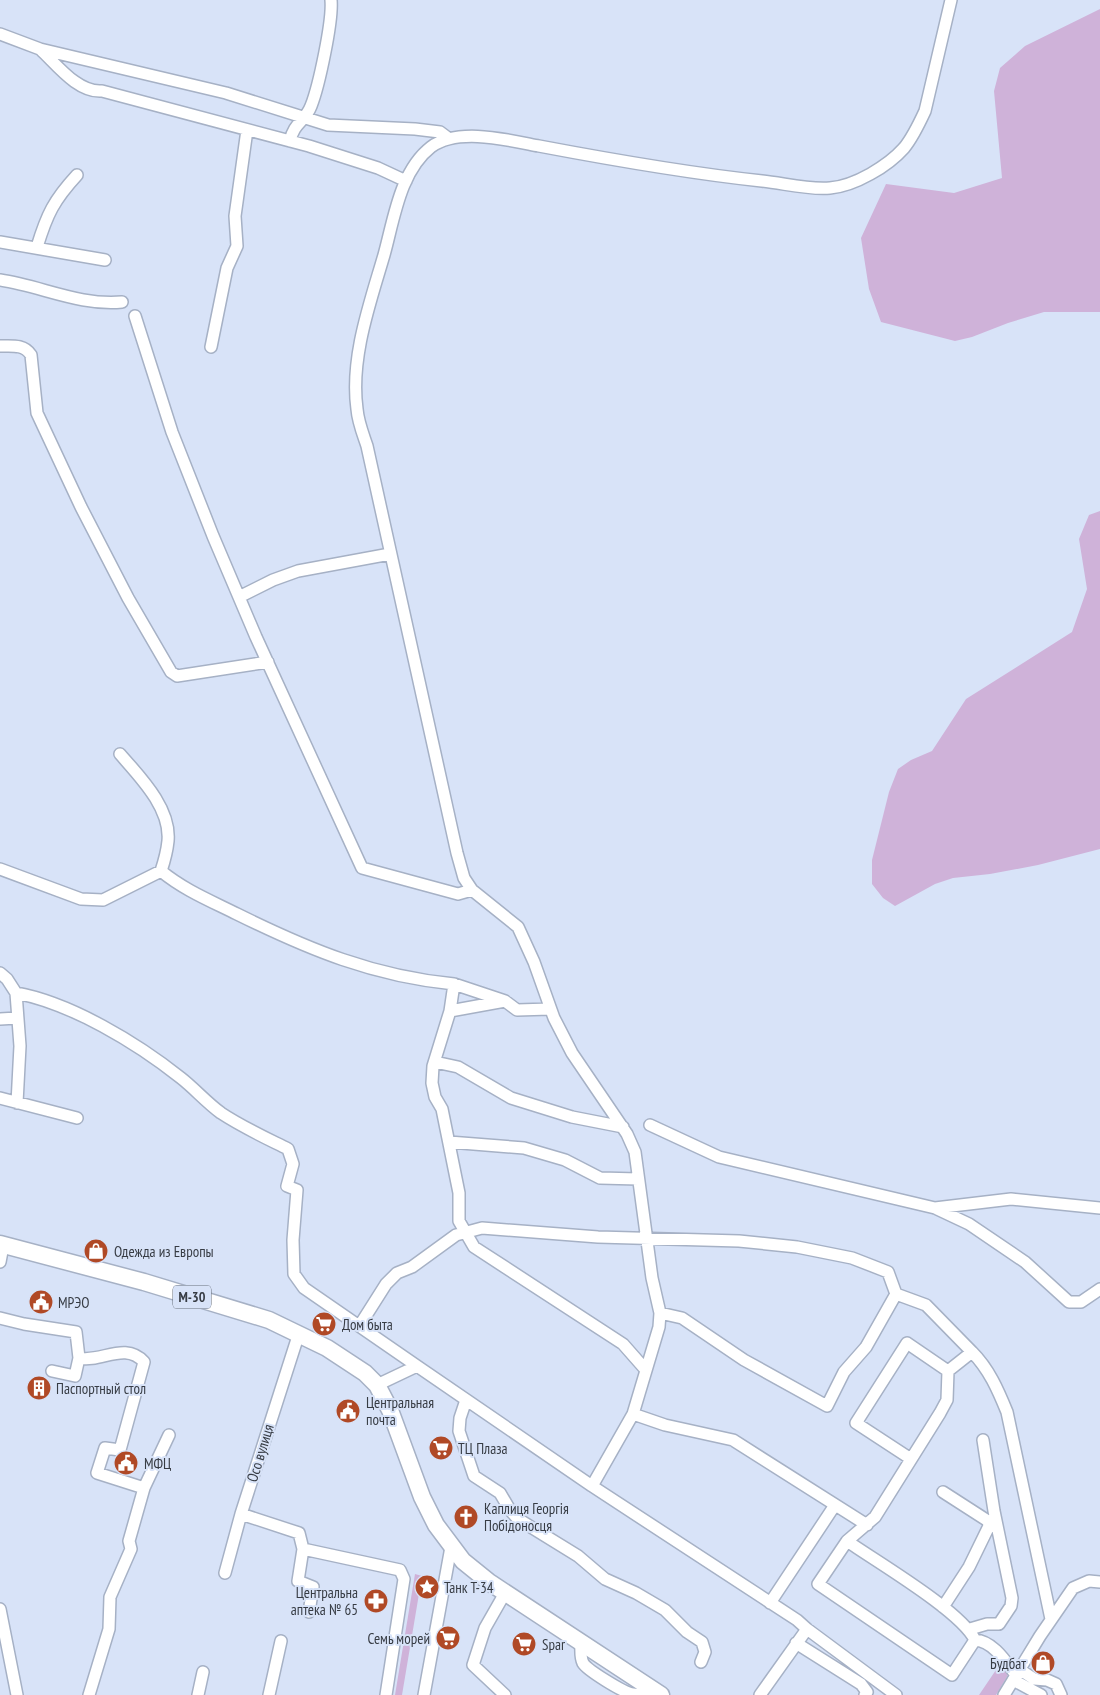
<svg xmlns="http://www.w3.org/2000/svg" width="1100" height="1695" font-family="'PT Sans Narrow',sans-serif">
<style>
.green{fill:#cfb2d9}
.lines{fill:none;stroke-linecap:round;stroke-linejoin:round}
.minor-casing{stroke:#a6b1c5;stroke-width:14}
.highway-casing{stroke:#a6b1c5;stroke-width:19}
.minor{stroke:#fff;stroke-width:11}
.highway{stroke:#fff;stroke-width:16}
.labels{text-anchor:middle;dominant-baseline:central;stroke-width:4;stroke-linejoin:round;paint-order:stroke}
.shield{fill:#d8e3f8;stroke:#676e7a;stroke-width:1}
.shield-label{font-size:14px;font-weight:bold;fill:#373c44}
.poi-label{font-size:15px;fill:#373c44;stroke:#d8e3f8;text-anchor:start}
.street-label{font-size:15px;fill:#373c44;stroke:#d8e3f8}
</style>
<rect width="100%" height="100%" fill="#d8e3f8"/>
<path class="green" d="M1100,9v303h-56l-36,11 -36,14 -17,4 -74,-19 -12,-33 -8,-51 25,-54 68,9 48,-15 -8,-87 6,-23 25,-22z
M1100,511v338l-62,16 -48,9 -37,4 -18,6 -40,22 -12,-8 -11,-14v-24l17,-68 9,-23 13,-9 21,-9 34,-52 106,-67 15,-43 -8,-50 10,-24z
M415,1574l7,2 -20,119h-7z
M1002,1661l6,14 -12,20h-17z"/>
<g class="lines">
<defs>
<path id="minor" d="M0,34l40,15 186,44 102,32 87,4 25,3 8,6
M41,50c16,15 37,43 61,41l207,55 69,22 28,13
M290,141c4,-19 15,-19 21,-35 8,-20 22,-86 20,-106
M0,242l105,18
M37,247c10,-33 17,-47 40,-72
M0,280c41,6 80,26 122,22
M135,316l37,116 41,104 43,101 106,231 96,26 14,-4
M0,346c12,0 24,-2 31,9l6,58 44,94 47,91 43,74 6,4 91,-14
M211,347l16,-79 10,-22 -2,-30 12,-86
M239,597l34,-17 25,-9 92,-17
M120,754c20,23 51,54 48,87 -1,10 -4,21 -7,30
M0,869l81,30 22,1 58,-29c23,19 50,30 76,43 73,36 136,62 217,70l-4,27
M0,973l7,6 9,14 4,53 -3,57
M454,984l51,17
M16,993c55,10 121,50 165,85 14,11 25,24 40,35 21,14 45,25 67,36l5,15 -6,22 10,4 -4,50 1,34 10,14 113,78
M550,1009l-33,1 -12,-9 -55,10 -17,55 -1,17 3,14 7,12 17,84v28l15,26 149,97 22,25
M0,1019l17,-1
M435,1062l23,5 53,31 61,19 51,10
M0,1098l77,20
M650,1125l69,32 216,51 34,16 56,38 44,40h12l19,-13
M449,1142l75,6 41,12 35,18 38,1
M935,1208l76,-9 89,9
M0,1262l3,-16
M660,1313l22,5 62,42 83,46 17,-34 22,-25 30,-53
M0,1318l24,6 52,8 3,26
M360,1325l26,-41 11,-11 15,-6 44,-32 26,-7 116,9 141,4 58,6 55,11 36,14 8,22 30,11 46,47
M52,1371l23,5 4,-18c22,5 46,-17 65,4l-24,88 -15,-2 -8,25 47,15
M377,1385l40,-19 175,120 205,134 10,9
M466,1400l-6,18 -1,13 15,45 26,17 10,17 8,9 60,37 27,23 31,14 29,17 22,22 15,10 3,10 -4,10
M633,1414l32,11 68,15 134,85
M911,1459l-55,-36 51,-80 41,28
M592,1486l41,-72 26,-87 1,-14 -8,-35 -17,-126 -8,-18 -55,-81 -18,-35 -20,-56 -16,-35 -46,-37 -8,-12 -7,-25 -90,-407c-4,-12 -9,-24 -10,-37 -7,-51 13,-106 27,-154 10,-36 16,-84 47,-108 27,-20 77,-7 108,-1 74,14 148,27 223,35 21,2 46,9 68,7 25,-2 58,-22 74,-40 9,-11 15,-24 21,-37l26,-111
M241,1514l58,19 4,16 -5,32 15,6 -4,25
M847,1541l28,-24 65,-104 7,-13 1,-29 24,-19c17,17 26,38 35,60l44,207
M303,1549l97,21 4,9 -18,116
M225,1573l16,-59 58,-181
M505,1593l-20,35 -12,37 32,30
M770,1603l65,-98
M943,1607l26,-40 20,-41 -1,-5 -45,-29
M0,1609l17,86
M970,1629l17,-5h12l12,-18 1,-8 -18,-87 -11,-71
M975,1640c-14,-29 -98,-78 -128,-99l-29,43 134,91 23,-35c18,1 31,22 41,35
M796,1643l65,41 6,8 -2,3
M581,1644c0,6 -1,13 2,19 4,7 41,30 50,31 8,1 12,-1 18,-5
M1019,1669l15,10 13,1 9,4 5,11
M1013,1680l28,15
M89,1695l20,-66 1,-32 21,-48 -2,-8 15,-53 25,-53
M198,1695l5,-23
M269,1695l12,-54
M424,1695l27,-148
M760,1695l47,-66 89,66
M1004,1695l36,-59 33,-48 16,-7 11,1"/>
<path id="highway" d="M0,1244l144,38 125,38 58,28 38,25 12,12 13,25 32,87 14,28 27,36 26,21 172,113"/>
</defs>
<use href="#minor" class="minor-casing"/>
<use href="#highway" class="highway-casing"/>
<use href="#minor" class="minor"/>
<use href="#highway" class="highway"/>
</g>
<defs>
<symbol id="shop-disc" viewBox="-11 -11 22 22"><circle r="9.5" fill="#b04926" stroke="#d8e3f8"/><path d="M-5-2.5h2.3a2.7 3.5 0 0 1 5.4 0H5L5.5 6h-11ZM-1.5-2.5h3a1.5 2.3 0 0 0-3 0Z" fill="#fff"/></symbol>
<symbol id="civic-disc" viewBox="-11 -11 22 22"><circle r="9.5" fill="#b04926" stroke="#d8e3f8"/><path d="M-.6-6.5H3V-4.5H.6V-3L4-1V1h2V6H-6V1h2V-1L-.6-3ZM-1.2 2.5V6h2.4V2.5Z" fill="#fff"/></symbol>
<symbol id="supermarket-disc" viewBox="-11 -11 22 22"><circle r="9.5" fill="#b04926" stroke="#d8e3f8"/><path d="M-6-5.5h2.5l.6 2H6L4.5 2H-2.5L-4.4-4H-6ZM-1.5 3.2a1.3 1.3 0 1 0 .1 0ZM3 3.2a1.3 1.3 0 1 0 .1 0Z" fill="#fff"/></symbol>
<symbol id="building-disc" viewBox="-11 -11 22 22"><circle r="9.5" fill="#b04926" stroke="#d8e3f8"/><path d="M-4-6H4V6H1V3H-1V6H-4ZM-2.5-4.3h1.7v1.8h-1.7ZM.8-4.3h1.7v1.8H.8ZM-2.5-1h1.7V.8h-1.7ZM.8-1h1.7V.8H.8Z" fill="#fff"/></symbol>
<symbol id="church-disc" viewBox="-11 -11 22 22"><circle r="9.5" fill="#b04926" stroke="#d8e3f8"/><path d="M-1.2-6h2.4v3.5h3.3v2.4h-3.3V6h-2.4V-.1h-3.3v-2.4h3.3Z" fill="#fff"/></symbol>
<symbol id="sight-disc" viewBox="-11 -11 22 22"><circle r="9.5" fill="#b04926" stroke="#d8e3f8"/><path d="M0-6L1.8-2.2L6-1.7L2.9 1.2L3.7 5.4L0 3.3L-3.7 5.4L-2.9 1.2L-6-1.7L-1.8-2.2Z" fill="#fff"/></symbol>
<symbol id="pharmacy-disc" viewBox="-11 -11 22 22"><circle r="9.5" fill="#b04926" stroke="#d8e3f8"/><path d="M-2-6h4v4h4v4h-4v4h-4v-4h-4v-4h4Z" fill="#fff"/></symbol>
</defs>
<g fill-rule="evenodd">
<use href="#shop-disc" x="82" y="1237" width="28" height="28"/>
<use href="#civic-disc" x="27" y="1288" width="28" height="28"/>
<use href="#supermarket-disc" x="310" y="1310" width="28" height="28"/>
<use href="#building-disc" x="25" y="1374" width="28" height="28"/>
<use href="#civic-disc" x="334" y="1397" width="28" height="28"/>
<use href="#supermarket-disc" x="427" y="1434" width="28" height="28"/>
<use href="#civic-disc" x="112" y="1449" width="28" height="28"/>
<use href="#church-disc" x="452" y="1503" width="28" height="28"/>
<use href="#sight-disc" x="413" y="1573" width="28" height="28"/>
<use href="#pharmacy-disc" x="362" y="1587" width="28" height="28"/>
<use href="#supermarket-disc" x="434" y="1624" width="28" height="28"/>
<use href="#supermarket-disc" x="510" y="1630" width="28" height="28"/>
<use href="#shop-disc" x="1029" y="1649" width="28" height="28"/>
</g>
<g class="labels">
<rect class="shield" x="173" y="1285.5" width="38" height="23" rx="4"/>
<g class="shield-label">
<text x="192" y="1297">М-30</text>
</g>
<g class="poi-label">
<text x="114" y="1251">Одежда из Европы</text>
<text x="58" y="1302">МРЭО</text>
<text x="342" y="1324">Дом быта</text>
<text x="56" y="1388">Паспортный стол</text>
<text x="366" y="1402">Центральная<tspan x="366" dy="17">почта</tspan></text>
<text x="458" y="1448">ТЦ Плаза</text>
<text x="144" y="1463">МФЦ</text>
<text x="484" y="1508">Каплиця Георгія<tspan x="484" dy="17">Побідоносця</tspan></text>
<text x="444" y="1587">Танк Т-34</text>
<text x="358" y="1592" text-anchor="end">Центральна<tspan x="358" dy="17">аптека № 65</tspan></text>
<text x="430" y="1638" text-anchor="end">Семь морей</text>
<text x="542" y="1644">Spar</text>
<text x="1026" y="1663" text-anchor="end">Будбат</text>
</g>
<g class="street-label">
<text transform="translate(260 1453) rotate(-73)">Осо вулиця</text>
</g>
</g>
</svg>
